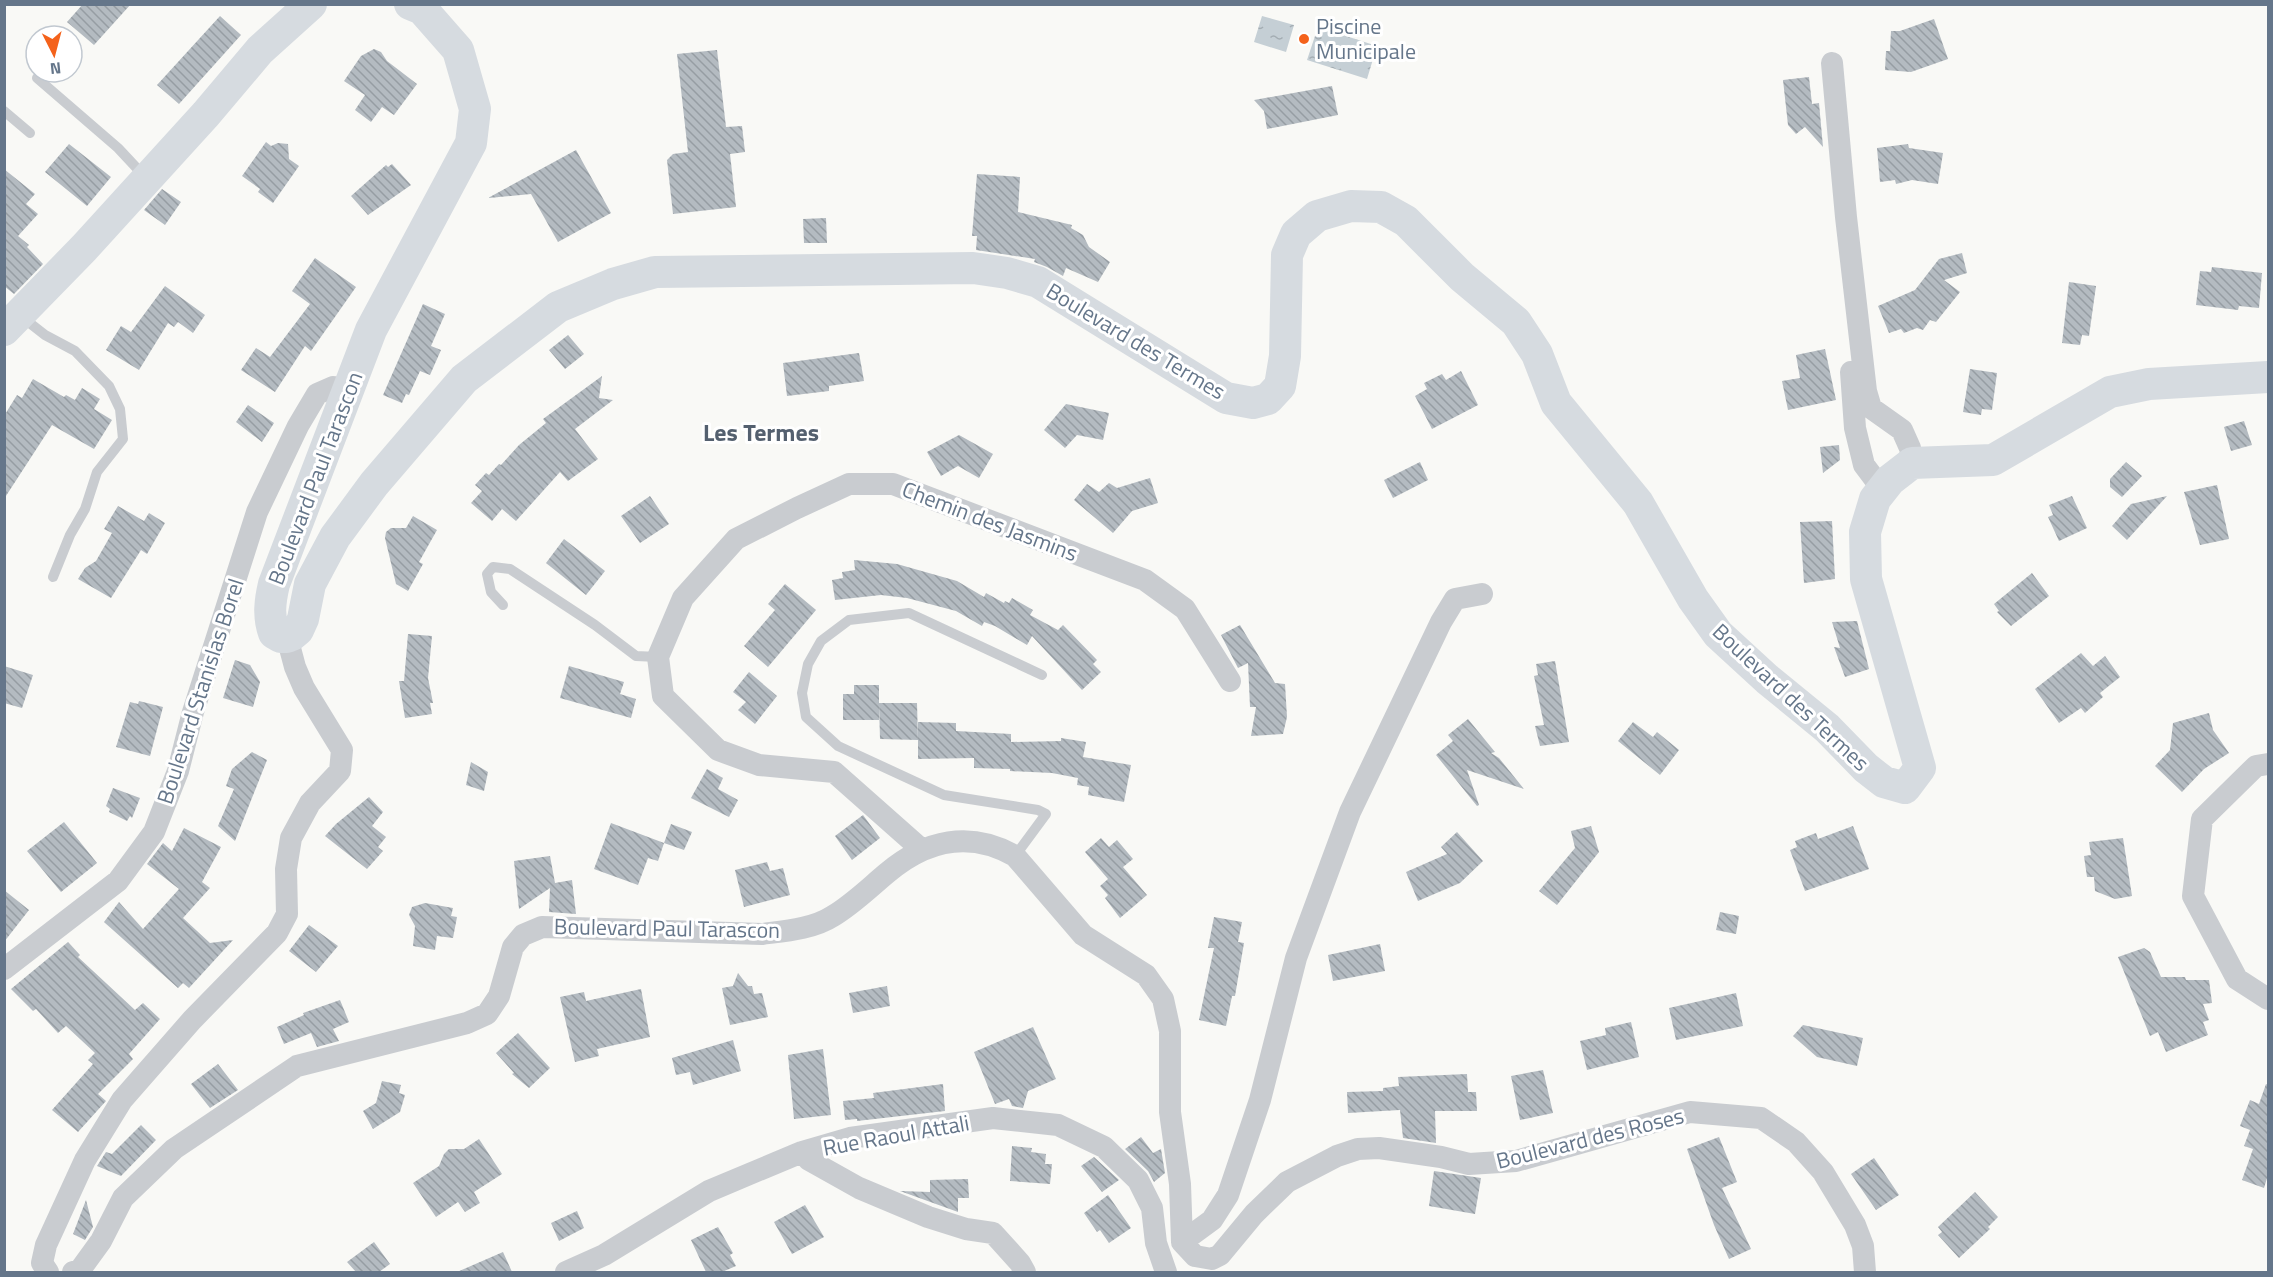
<svg xmlns="http://www.w3.org/2000/svg" width="2273" height="1277" font-family="'Titillium Web',sans-serif">
<style>
.water{fill:url(#water-ripples)}
.building{fill:url(#building-back-hatch)}
.lines{fill:none;stroke-linecap:round;stroke-linejoin:round}
.lane{stroke:#c9ccd0;stroke-width:10}
.street{stroke:#c9ccd0;stroke-width:22}
.secondary{stroke:#d6dbe0;stroke-width:32}
.poi-dot{fill:#f4621b;stroke:#fff;stroke-width:2}
.labels{text-anchor:middle;dominant-baseline:central;stroke-width:6;stroke-linejoin:round;paint-order:stroke}
.poi-label{font-size:22px;fill:#65768a;stroke:#fff;text-anchor:start}
.street-label{font-size:22px;fill:#65768a;stroke:#fff}
.neighbourhood-label{font-size:24px;font-weight:bold;fill:#54606f;stroke:#fff}
</style>
<defs>
<pattern id="water-ripples" width="26" height="14" patternUnits="userSpaceOnUse" patternTransform="scale(1.5)"><rect width="26" height="14" fill="#c5cfd5"/><path d="M2 4q2-2 4 0t4 0M15 11q2-2 4 0t4 0" fill="none" stroke="#a4adb3"/></pattern>
<pattern id="building-back-hatch" width="6" height="6" patternUnits="userSpaceOnUse" patternTransform="scale(1.5)"><rect width="6" height="6" fill="#b4bbc1"/><path d="M-1 5l2 2M0 0l6 6M5-1l2 2" fill="none" stroke="#969da3"/></pattern>
</defs>
<rect width="100%" height="100%" fill="#f9f9f6"/>
<path class="water" d="M1262,16l32,9 -8,27 -32,-10z
M1318,27l59,19 -10,33 -60,-19z"/>
<path class="building" d="M83,4h48l-37,41 -27,-23z
M220,16l21,19 -62,69 -22,-19z
M1934,19l14,40 -37,13 -26,-2 1,-19h4l1,-20h9z
M374,49l7,3 6,9 30,23 -23,31 -12,-8 -11,15 -16,-12 10,-15 -21,-14 17,-25z
M717,50l9,77 16,-1 3,26 -15,2 6,53 -63,7 -6,-54 6,-6 15,-2 -11,-98z
M1809,77l3,27 7,-1 4,44 -18,-20 -9,7 -8,-9 -5,-45z
M1332,86l6,29 -71,14 -3,-18 -10,-11z
M266,142l5,4 7,-3 10,1 1,15 10,7 -26,37 -15,-11 2,-3 -18,-13z
M69,144l42,33 -24,29 -42,-34z
M1908,144l1,4 34,5 -5,31 -26,-4 -16,4 -1,-4 -15,2 -3,-34z
M576,150l35,63 -53,29 -27,-48 -43,4z
M392,164l19,21 -43,30 -17,-19 35,-31 2,2z
M4,169l31,25 -9,10 12,10 -20,22 11,9 -2,2 16,17 -29,30 -10,-8z
M977,174l43,3 -2,35 54,13 -1,3 12,7 6,12 21,15 -12,20 -32,-14 -3,8 -16,-9 -13,-5 1,-3 -59,-9 1,-14h-5z
M162,189l19,13 -16,23 -21,-15z
M826,218l1,25h-23l-1,-24z
M1962,253l5,20 -23,7 16,12 -24,30 -6,-2 -7,10 -6,-2 -13,5 -3,-4 -12,4 -11,-27 37,-16 24,-31z
M315,258l41,29 -45,64 -6,-5 -30,46 -34,-22 15,-22 14,9 40,-53 -18,-13z
M2212,267l50,6 -3,35 -20,-2 -1,4 -42,-5 4,-34 11,1z
M2069,282l27,4 -7,50 -7,-1 -2,10 -18,-2z
M165,286l40,29 -12,18 -15,-11 -4,5 -6,-4 -29,47 -33,-20 15,-24 10,6z
M423,304l22,10 -14,32 10,4 -11,25 -10,-4 -11,24 -3,-1 -4,9 -19,-8z
M568,335l16,19 -19,15 -16,-19z
M1825,349l11,51 -48,10 -6,-29 18,-3 -4,-23z
M859,353l5,28 -35,5v5l-42,5 -4,-33z
M1970,369l27,4 -5,37 -10,-1 -1,6 -18,-3z
M1461,371l17,34 -46,24 -17,-33 12,-7 -3,-6 18,-9 4,6z
M602,376l-3,22 14,2 -38,29 23,30 -30,22 -8,-9 -44,49 -14,-12 -10,12 -21,-18 11,-12 -7,-6 11,-12 3,2 10,-11 2,1 18,-20 27,-22 -3,-4z
M33,379l31,18 2,-2 9,5 7,-12 18,11 -6,10 18,11 -18,29 -42,-24 -48,74v-83l13,-21 5,3z
M1066,404l43,9 -6,27 -26,-5 -12,13 -21,-18z
M248,405l26,18 -12,19 -26,-20z
M2244,421l8,24 -21,6 -7,-24z
M959,435l34,19 -14,24 -21,-12 -17,10 -14,-24z
M1839,445l1,15 -17,13 -3,-26z
M1420,462l8,18 -35,18 -9,-18z
M2126,462l16,14 -20,21 -12,-10v-8z
M1150,478l8,25 -26,8 -19,22 -39,-33 13,-16 12,8 10,-9 8,5z
M2217,485l12,54 -29,6 -16,-53z
M650,496l19,28 -29,19 -19,-27z
M2072,496l15,32 -28,13 -11,-24 5,-2 -4,-10z
M2167,496l-40,44 -15,-14 19,-22z
M118,506l26,15 5,-8 16,10 -18,31 -6,-4 -30,48 -33,-19 7,-11 11,-7 16,-28 -8,-4z
M413,516l24,14 -18,32 4,2 -15,27 -12,-7 -11,-46 1,-6 5,-4h15z
M1832,521l3,58 -31,4 -4,-61z
M564,539l41,32 -19,24 -40,-32z
M854,560l43,4 60,17 27,16 2,-4 18,10 1,-2 4,2 3,-5 21,12 -3,5 28,15 5,-5 34,35 -4,4 8,8 -19,18 -50,-54 -5,9 -32,-19 -11,-4 -2,4 -26,-15 -49,-13 -26,-3 -46,5 -3,-20 11,-2 -1,-6 13,-2z
M2032,573l17,23 -38,30 -14,-14 2,-1 -5,-7z
M785,584l31,26 -48,57 -24,-21 31,-36 -7,-6z
M1857,621l12,48 -24,8 -11,-30 6,1 -8,-26z
M1240,625l35,58 10,1 2,33 -4,17 -32,2 5,-29h-6l-2,-44 -10,5 -17,-33z
M408,634l24,2 -4,42 5,25h-3l2,11 -27,4 -6,-37h5z
M2081,653l12,13 12,-10 15,21 -20,16 3,4 -18,16 -4,-5 -22,15 -24,-34z
M235,660l15,5 10,17 -7,25 -30,-9z
M1555,661l14,81 -29,4 -5,-20 9,-1 -10,-49 4,-1 -2,-11z
M4,666l29,9 -11,33 -18,-5z
M569,666l55,16 -4,12 16,5 -5,19 -71,-20z
M749,672l28,24 -22,28 -17,-14 8,-8 -13,-10z
M854,685h25v18h38l1,37 -38,-1 -1,-34v15h-36v-26h11z
M139,701l24,6 -13,49 -34,-9 14,-45 8,2z
M2209,713l4,17 16,23 -25,16 -22,23 -27,-26 15,-16 3,-27z
M1468,719l27,33 -4,1 8,5 25,31 -57,-19 12,35 -2,1 -41,-51 17,-14 -5,-6z
M918,722l38,1v8l55,3v8l50,-1v-3l25,4 -3,15 48,8 -7,37 -36,-7 1,-8 -12,-2 1,-7 -26,-5 -42,-2v-2l-36,-1v-10l-56,1z
M1633,722l20,15 4,-5 22,18 -19,25 -42,-34z
M252,752l15,8 -32,81 -17,-15 16,-37 -8,-3 6,-17z
M471,762l17,10 -4,19 -18,-6z
M707,769l16,9 -5,11 20,11 -9,17 -38,-19z
M113,788l27,10 -8,20 -2,-2 -3,5 -18,-9 1,-3 -4,-3z
M369,797l14,15 -11,14 14,11 -8,10 5,4 -16,18 -42,-33 11,-12z
M863,815l17,23 -28,22 -17,-24z
M64,822l33,41 -36,29 -34,-41z
M611,823l53,20 -6,18 -10,-3 -10,27 -44,-16z
M671,824l21,8 -8,18 -20,-7z
M1591,826l8,26 -42,53 -18,-14 36,-43 -4,-17z
M1853,826l16,43 -64,22 -15,-41 7,-3 -2,-6 21,-8 2,6z
M184,828l37,19 -19,35 8,6 -27,30 27,25 23,-3 -44,48 -6,-5 -5,5 -74,-66 15,-20 24,27 36,-40 -32,-25 16,-21 9,8z
M1457,832l26,29 -23,22 -42,18 -12,-29 41,-18 -6,-7z
M1101,838l8,9 8,-7 16,19 -10,8 24,28 -27,23 -15,-20 3,-3 -8,-9 8,-7 -23,-27z
M2123,838l9,58 -17,3 -20,-8 -1,-14h-7l-3,-21 7,-1 -2,-13z
M550,856l5,27 17,-3 4,34 -27,-2 1,-24 -31,21 -5,-48z
M767,862l3,9 13,-3 7,27 -46,12 -9,-37z
M4,890l25,20 -25,32z
M425,903l28,5 -2,8 6,1 -4,21 -16,-2 -2,14 -22,-4 2,-20 -6,-11 3,-8z
M1720,912l19,4 -3,18 -20,-4z
M1214,917l28,5 -4,20 6,1 -9,53h-3l-6,30 -27,-6 15,-72h-6z
M309,925l29,21 -22,26 -27,-21z
M68,942l12,13 -2,2 57,53 8,-7 17,16 -31,35 4,5 -35,35 8,7 -28,31 -26,-22 41,-46 -5,-4 7,-7 -29,-27 -8,7 -22,-24 -3,2 -22,-22z
M1380,944l5,27 -52,10 -5,-26z
M2144,948l6,4 11,25h24l1,3h23l3,23 -9,1 6,16 -6,2 5,13 -42,17 -8,-20 -8,4 -32,-79z
M738,973l10,13h4l2,8 8,-1 6,24 -38,8 -8,-37 11,-2z
M887,986l3,20 -37,7 -4,-20z
M641,989l9,48 -53,12 2,7 -24,6 -15,-65 24,-5 2,9z
M1736,993l7,33 -67,14 -7,-32z
M340,1000l9,22 -16,7 6,12 -22,6 -6,-14 -27,11 -7,-17 27,-12 -1,-2z
M1631,1022l8,35 -52,13 -7,-29 26,-6 -1,-7z
M1803,1025l60,13 -6,28 -40,-9 -24,-21z
M1033,1027l23,52 -28,12 -5,17 -11,-2 -3,-7 -14,5 -21,-52z
M518,1033l32,35 -21,20 -17,-14 2,-1 -18,-20z
M733,1040l8,31 -48,14 -3,-13 -14,3 -4,-17z
M823,1049l8,66 -37,4 -6,-64z
M218,1064l20,26 -28,18 -19,-24z
M1543,1070l10,43 -33,7 -9,-44z
M1467,1074l1,18h8l1,19h-42l1,32 -33,-5 -3,-28 -52,3 -1,-21 36,-1v-3l16,-2 -1,-9z
M382,1081l19,4 -2,8 6,2 -5,17 -27,17 -10,-18 13,-8z
M943,1084l2,27 -88,10v-2l-12,1 -2,-19 31,-3 -1,-5z
M2266,1084l2,1v90l-4,13 -22,-8 11,-31 -9,-3 6,-16 -10,-4 10,-26 9,4z
M141,1125l15,15 -35,36 -24,-10 9,-14 6,2z
M1141,1137l12,16 8,-4 4,24 -11,9 -6,-11 -23,-22z
M1719,1137l18,45 -15,6 29,61 -22,10 -15,-34 -27,-76z
M479,1139l23,35 -28,18 6,11 -15,9 -7,-10 -22,15 -23,-34 26,-17 5,-12 5,-5h15z
M1012,1146l20,2 -1,4 15,2 -1,10h7l-2,20 -40,-3z
M1094,1157l25,23 -17,12 -21,-26z
M1874,1158l25,37 -23,15 -25,-36z
M1434,1171l47,7 -6,36 -46,-8z
M968,1179l1,19h-11v14l-58,-21 30,1v-12z
M1975,1192l23,25 -10,10 2,2 -31,29 -21,-23 4,-3 -4,-5z
M1108,1195l23,33 -22,15 -9,-13 -3,2 -13,-19z
M86,1200l7,27 -8,13 -12,-6z
M805,1205l19,32 -32,17 -18,-32z
M577,1211l7,17 -25,13 -8,-18z
M718,1227l15,26 -3,2 6,11 -14,6h-16l-15,-32z
M374,1242l16,22 -11,8h-23l-9,-10z
M503,1252l9,20h-55z"/>
<g class="lines">
<path class="lane" d="M42,72l-5,6 81,70 28,30
M4,111l26,22
M22,317l23,18 30,16 34,35 11,23 3,30 -26,33 -12,37 -15,26 -17,42
M503,605l-12,-13 -4,-18 6,-7 17,2 85,56 41,31 22,1
M1015,856l31,-42 -8,-4 -94,-15 -106,-49 -32,-29 -4,-24 6,-29 13,-23 28,-21 60,-7 133,62"/>
<path class="street" d="M1832,63l14,154 20,174 5,17 31,22 8,18 2,15
M1851,372l4,56 9,37 18,24
M2268,764l-12,2 -54,53 -9,77 44,83 31,20
M921,849l-87,-77 -75,-7 -41,-15 -55,-54 -5,-39 25,-59 53,-59 61,-31 52,-24h44l252,96 40,29 45,72
M4,969l114,-88 36,-49 24,-61 15,-59 64,-200 41,-86 19,-32 16,-7 15,4
M802,1152l7,8 50,28 69,29 38,12 27,4 27,30 5,9
M1182,1242l30,-22 16,-25 32,-95 36,-142 54,-146 91,-190 14,-23 27,-5
M1195,1256l17,3 8,-4 34,-41 33,-32 50,-26 21,-7 21,-1 62,9 28,7 47,-3 174,-49 71,6 35,24 27,30 32,53 8,21 2,26
M48,1272l-6,-9 4,-18 39,-85 37,-60 70,-80 85,-87 10,-19 -1,-45 5,-31 19,-35 30,-32 2,-21 -38,-62 -9,-21 -8,-30
M73,1272l7,-2 21,-29 22,-43 51,-49 123,-83 170,-43 20,-9 12,-18 14,-49 10,-12 19,-8 220,7c23,-3 51,-5 71,-18 20,-12 36,-28 54,-43 39,-33 83,-43 128,-17l68,79 63,40 17,24 7,32v81l10,72 2,58 13,14
M566,1272l38,-17 105,-64 93,-39 48,-14 143,-20 65,7 46,22 34,33 14,28 4,35 10,29"/>
<path class="secondary" d="M410,4l12,5 36,41 17,59 -4,34 -100,187 -97,254c-4,17 -6,32 0,49l7,4h6l5,-2 6,-5 5,-11 7,-35 25,-47 39,-53 90,-105 94,-72 55,-23 42,-12 318,-4 34,5 31,9 188,116 27,5 15,-4 12,-13 5,-30 2,-101 9,-21 21,-18 34,-10 30,1 25,14 56,56 54,45 21,32 19,49 82,100 55,96 25,35 49,45 60,49 39,40 18,14 21,6 15,-20 -54,-189 -1,-47 10,-33 15,-19 22,-17 81,-3 117,-68 39,-8 119,-7
M4,330l80,-82 122,-134 54,-64 51,-46"/>
</g>
<circle class="poi-dot" cx="1304" cy="39" r="6"/>
<g class="labels">
<g class="poi-label">
<text x="1316" y="26">Piscine<tspan x="1316" dy="25">Municipale</tspan></text>
</g>
<g class="street-label">
<text transform="translate(1136 341) rotate(31)">Boulevard des Termes</text>
<text transform="translate(315 478) rotate(-69)">Boulevard Paul Tarascon</text>
<text transform="translate(990 521) rotate(21)">Chemin des Jasmins</text>
<text transform="translate(200 691) rotate(-72)">Boulevard Stanislas Borel</text>
<text transform="translate(1791 697) rotate(43)">Boulevard des Termes</text>
<text transform="translate(667 928) rotate(1)">Boulevard Paul Tarascon</text>
<text transform="translate(896 1135) rotate(-10)">Rue Raoul Attali</text>
<text transform="translate(1590 1138) rotate(-14)">Boulevard des Roses</text>
</g>
<g class="neighbourhood-label">
<text x="761" y="432">Les Termes</text>
</g>
</g>
<rect width="2273" height="1277" fill="none" stroke="#65768a" stroke-width="12"/>
<g transform="translate(54 54) rotate(174)"><circle r="28" fill="#ffffff" stroke="#c1c8d0" stroke-width="1.5"/>
<path d="M0-4.5L10 22L0 15L-10 22Z" fill="#f4621b"/>
<text y="-9" font-size="16" font-weight="bold" text-anchor="middle" fill="#65768a">N</text>
</g>
</svg>
